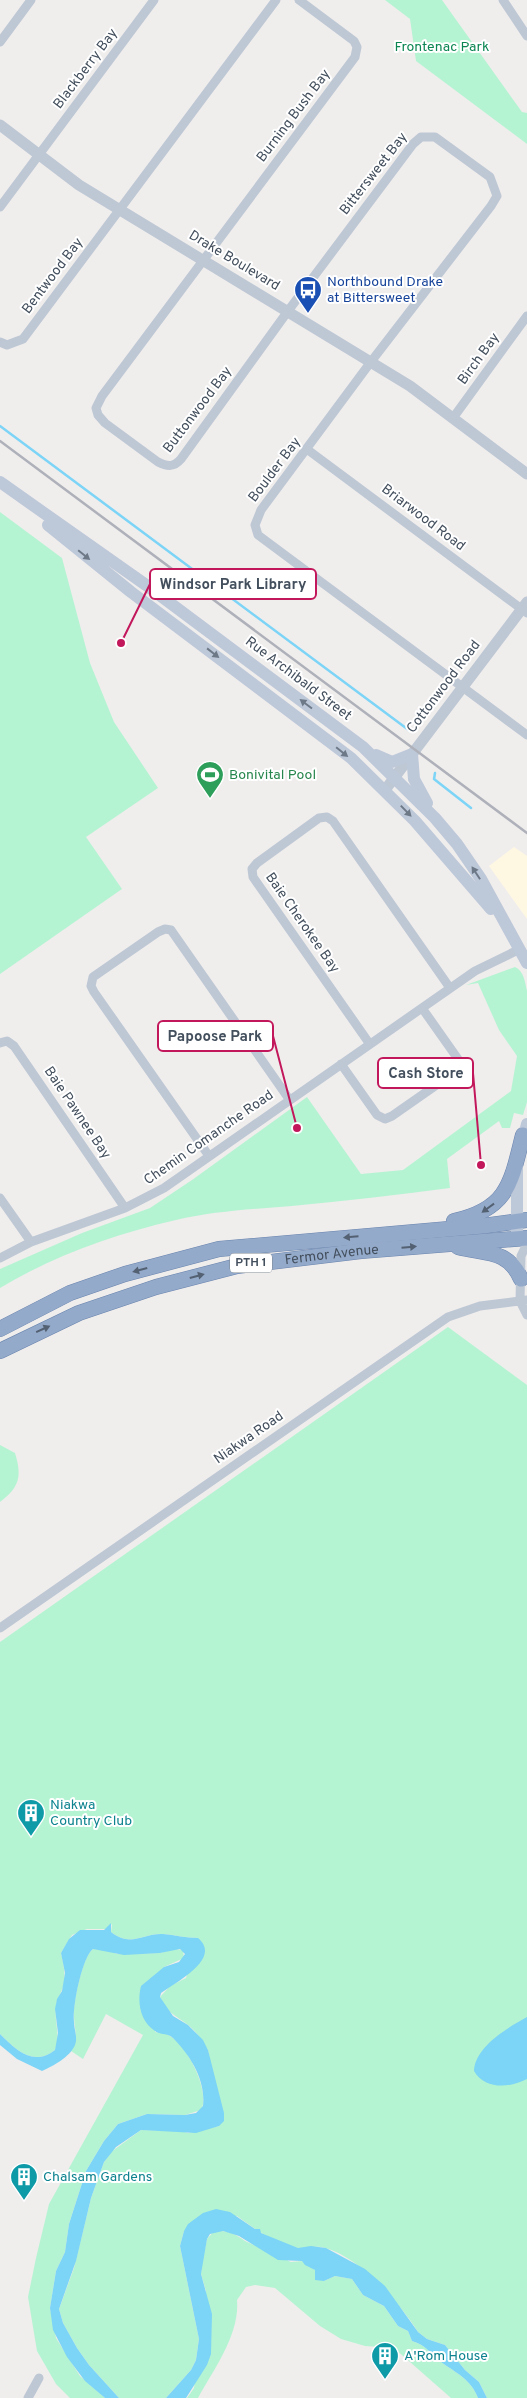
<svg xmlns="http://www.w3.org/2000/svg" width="527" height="2398" font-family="Overpass,sans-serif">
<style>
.commercial{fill:#fef8e3}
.green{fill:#b5f4d2}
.water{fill:#7cd4f6}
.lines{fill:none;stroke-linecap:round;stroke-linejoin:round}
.stream{stroke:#7cd4f6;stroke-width:2.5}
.trunk-casing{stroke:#6985ae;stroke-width:16}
.minor{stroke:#bec8d4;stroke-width:9}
.tertiary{stroke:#bec8d4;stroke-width:11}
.secondary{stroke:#bdc8d9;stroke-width:12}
.trunk{stroke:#94aaca;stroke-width:15}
.rail{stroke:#aeb1b9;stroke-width:2.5}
.oneway{fill:#6e7988}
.oneway2{fill:#536173}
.labels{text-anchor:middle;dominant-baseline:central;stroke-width:4;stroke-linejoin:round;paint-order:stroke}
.shield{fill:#fff;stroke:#7b848e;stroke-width:1}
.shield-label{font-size:12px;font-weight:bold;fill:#434f5d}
.park-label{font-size:14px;fill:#0b8652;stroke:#fff}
.street-label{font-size:14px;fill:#434f5d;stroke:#fff}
.transit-label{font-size:14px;fill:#164399;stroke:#fff;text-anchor:start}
.leisure-label{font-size:14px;fill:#27864d;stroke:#fff;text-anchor:start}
.culture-label{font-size:14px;fill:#0d838f;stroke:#fff;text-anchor:start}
.leader{fill:none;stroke:#c2185b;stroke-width:2}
.callout-dot{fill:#c2185b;stroke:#fff;stroke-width:2}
.callout{fill:#fff;stroke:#c2185b;stroke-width:2}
.callout-label{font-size:15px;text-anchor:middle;font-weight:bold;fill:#434f5d}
</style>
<rect width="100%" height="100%" fill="#f0eded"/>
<path class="commercial" d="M514,847l13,9v63l-38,-53z"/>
<path class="green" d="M385,0h57l80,112 5,1v31l-111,-83 -6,-42z
M0,512l62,46 28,105 24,59 44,66 -72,49 36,52 -122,85z
M515,967c9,4 10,15 12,24v111l-4,13 -9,-2 -4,15h-8l-3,-7 -52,38 3,29c-52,7 -105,13 -158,18 -38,3 -78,5 -116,14 -61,14 -123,36 -176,68v-19l82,-36 68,-25 42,-28 115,-83 54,77 42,-4 108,-79 6,-35 -18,-26 -21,-47 -12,2z
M448,1327l79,58v1013h-40l-8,-16 -14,-12 -20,-25 -18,-6 -9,-7c-18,-29 -60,-76 -93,-84 -9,-3 -17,0 -27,0 -21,-2 -44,-20 -61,-32l-53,15 -4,15 19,93 -3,21 -5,10 -25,28h-47l-30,-33 -12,-17 -14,-25 -4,-14 15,-41 17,-70 13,-36 7,-10 30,-22 41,1 6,2 31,-7 -11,-76c-6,-9 -11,-18 -20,-25 -14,-11 -20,-11 -28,-28l10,-11 16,-8 12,-40c-12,0 -23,-3 -35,-4 -20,-1 -32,14 -52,-2l1,-8 -6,5h-19l-15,6 -11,18c3,12 6,28 0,39 -2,6 -5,9 -5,15 -2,15 5,28 -1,43 -22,17 -39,0 -55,-16v-392z
M0,1445l15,8c7,23 5,34 -15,49z
M93,1949l14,1 10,4 43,-1 14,-4 9,1 1,8 -20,9 -9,65c5,1 11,1 15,4 17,9 41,56 31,74l-16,5 -38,-1 -29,10 -14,17 -18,30 -17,53 -4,28 -9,19 -6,37 6,30 24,38 25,22h-35l-14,-14 -19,-33 -9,-54 8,-39 13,-54 94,-169 -37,-21 -23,45 -12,-8c9,-14 2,-24 3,-39 0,-13 9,-56 19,-63z
M214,2231c12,-1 22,3 31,10l46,21 11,-1 13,9 9,11 11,-5 17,3 11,16 21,11 14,20 10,5 4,10c14,4 19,13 29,21 15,11 30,17 37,36h-27l-57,-50 -29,-2 -24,-7 -21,-13 -45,-38 -20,-3 -9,2 -9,13c3,34 -23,69 -39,98h-11l7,-10 12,-97 -5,-17 1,-11 5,-24z"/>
<path class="water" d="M111,1923v9c20,16 32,1 52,2 12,1 23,4 35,4 25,21 -24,45 -37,55l-1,4 13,19 15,9 15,15 5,10 16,63v8l-5,5 -23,7 -55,-3 -25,17 -12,15 -13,36 -15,63 -17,48 4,14 14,25 12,17 30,33h-14l-20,-17 -18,-24 -14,-27 -3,-22 6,-37 9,-19 4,-28 17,-53 18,-30 14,-17 29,-10 38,1 11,-2 7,-7c3,-26 -13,-51 -30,-68 -5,-5 -13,-3 -18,-7 -15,-10 -18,-29 -14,-45l23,-19 15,-5 6,-8 -5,-5 -20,4 -36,2 -31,-6c-11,8 -21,59 -19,73 0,8 4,15 1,23 -5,12 -22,21 -33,26l-25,-12 -17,-14v-11c16,16 33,33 55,16l3,-17 -3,-24 2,-10 5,-8 3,-18 -4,-20 8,-14 11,-9h24z
M527,2017v62c-17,9 -42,11 -53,-8 1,-24 33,-43 53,-54z
M216,2209l14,3 25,17h5l1,4 37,15 13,-2 15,2 39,21 20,17 33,46 9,7 18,6 20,25 14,12 8,16h-9c-7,-19 -22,-25 -37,-36 -10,-8 -15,-17 -29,-21l-4,-10 -10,-5 -14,-20 -21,-11 -11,-16 -17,-3 -11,5 -9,-1v-10l-10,-5 -3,-4 -24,-1 -39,-24 -16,-5 -13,3 -3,5 -6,35 11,40 -1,40 -4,11 -21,33h-20l25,-28 5,-10 3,-21 -19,-93 4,-15 4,-7 15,-11z"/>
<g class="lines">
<path class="stream" d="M0,426l410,305
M435,773l-1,6 37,29"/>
<defs>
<g id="trunk">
<path d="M454,1221c54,-12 57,-38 69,-86"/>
<path d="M458,1247c27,7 50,2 63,32"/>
<path d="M0,1329l70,-36 55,-19 94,-25 264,-23 44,-6"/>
<path id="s1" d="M0,1351l79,-38 77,-26 81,-21 124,-15 166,-13"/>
</g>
</defs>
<use href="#trunk" class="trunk-casing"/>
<path class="minor" d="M299,0l55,41 3,6 -2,10 -253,339 -6,12 2,7 7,8 53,39c10,5 16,5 23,-3l107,-148 125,-167 8,-7h14l55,40 7,19 -6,10 -121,157 -109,147 -6,15 3,10 269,200
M503,0l24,36
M0,42l31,-42
M0,207l154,-207
M0,342l7,3 16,-6 253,-339
M453,418l74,-102
M308,450l219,163
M0,1043l7,-2 7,5 111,162
M369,1043l-116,-166 -1,-8 5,-6 62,-45 8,-1 6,4 117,167
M341,1064l36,51 8,4 7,-3 63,-44 5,-6 -2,-7 -36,-51
M209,1156l-115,-164 -3,-6 2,-9 65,-45 7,-3 6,1 118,169
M0,1198l31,44
M0,1258l31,-16 94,-34 39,-20 311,-217 45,-22
M520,1301l1,-45 6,-12
M520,1301l7,14
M0,1628l448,-311 32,-11 47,-6
M28,2398l11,-20"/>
<path class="tertiary" d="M0,125l79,60 331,201 117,88
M385,790l142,-188"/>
<path class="secondary" d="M0,482l146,103 217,162 72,71 22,26 24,35 46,84
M48,525l83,67 220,166 64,63 76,88
M376,755l16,7 20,-8 2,25 13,24
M522,1144l5,-20
M517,1238v-70"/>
<use href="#trunk" class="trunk"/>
<path class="rail" d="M0,441l527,392"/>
</g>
<defs><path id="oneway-solid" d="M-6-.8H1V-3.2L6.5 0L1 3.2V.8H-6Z" transform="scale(1.25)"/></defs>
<g class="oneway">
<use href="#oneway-solid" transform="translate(84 555) rotate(39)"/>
<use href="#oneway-solid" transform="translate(213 653) rotate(38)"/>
<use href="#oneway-solid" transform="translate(306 704) rotate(-143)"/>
<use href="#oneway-solid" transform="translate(342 752) rotate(39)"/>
<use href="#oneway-solid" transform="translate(406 811) rotate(46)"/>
<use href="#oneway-solid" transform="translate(476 873) rotate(-123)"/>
</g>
<g class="oneway2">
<use href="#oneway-solid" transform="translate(488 1208) rotate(144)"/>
<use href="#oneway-solid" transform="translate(351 1237) rotate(175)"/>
<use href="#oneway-solid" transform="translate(409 1247) rotate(-5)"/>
<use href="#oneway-solid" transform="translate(140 1270) rotate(165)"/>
<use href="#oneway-solid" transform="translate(197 1276) rotate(-15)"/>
<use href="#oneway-solid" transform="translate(43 1329) rotate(-24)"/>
</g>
<defs>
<symbol id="bus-pin" viewBox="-11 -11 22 30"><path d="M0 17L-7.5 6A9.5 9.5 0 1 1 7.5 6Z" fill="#1a4fb4" stroke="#fff"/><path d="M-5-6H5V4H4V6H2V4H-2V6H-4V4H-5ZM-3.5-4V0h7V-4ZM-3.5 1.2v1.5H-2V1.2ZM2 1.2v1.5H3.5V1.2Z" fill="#fff"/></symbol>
<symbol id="stadium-pin" viewBox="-11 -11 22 30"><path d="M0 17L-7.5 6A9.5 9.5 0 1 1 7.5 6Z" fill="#2e9e5b" stroke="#fff"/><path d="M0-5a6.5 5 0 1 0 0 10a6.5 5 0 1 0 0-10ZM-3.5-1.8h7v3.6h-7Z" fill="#fff"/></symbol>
<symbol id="building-pin" viewBox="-11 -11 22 30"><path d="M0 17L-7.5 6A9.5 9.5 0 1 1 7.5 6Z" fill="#0f9aa8" stroke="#fff"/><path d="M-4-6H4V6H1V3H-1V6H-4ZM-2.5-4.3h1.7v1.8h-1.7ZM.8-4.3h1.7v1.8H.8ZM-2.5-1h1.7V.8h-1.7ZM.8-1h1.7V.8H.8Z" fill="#fff"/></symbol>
</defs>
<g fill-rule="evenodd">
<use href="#bus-pin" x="292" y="274" width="32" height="43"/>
<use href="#stadium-pin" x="194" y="759" width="32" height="43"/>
<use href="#building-pin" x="15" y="1797" width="32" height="43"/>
<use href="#building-pin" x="8" y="2161" width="32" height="43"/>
<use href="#building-pin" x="369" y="2340" width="32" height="43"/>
</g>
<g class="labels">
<rect class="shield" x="230" y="1253.5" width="42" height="19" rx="4"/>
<g class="shield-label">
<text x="251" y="1263">PTH 1</text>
</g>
<g class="park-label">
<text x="442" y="47">Frontenac Park</text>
</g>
<g class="street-label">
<text transform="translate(86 69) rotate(-53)">Blackberry Bay</text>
<text transform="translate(294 116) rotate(-53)">Burning Bush Bay</text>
<text transform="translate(374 174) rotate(-52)">Bittersweet Bay</text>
<text transform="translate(234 261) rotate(31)">Drake Boulevard</text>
<text transform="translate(53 276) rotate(-53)">Bentwood Bay</text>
<text transform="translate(479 359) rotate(-54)">Birch Bay</text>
<text transform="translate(198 410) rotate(-53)">Buttonwood Bay</text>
<text transform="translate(275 470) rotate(-53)">Boulder Bay</text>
<text transform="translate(423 518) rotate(37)">Briarwood Road</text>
<text transform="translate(298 679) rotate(37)">Rue Archibald Street</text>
<text transform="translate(444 687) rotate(-53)">Cottonwood Road</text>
<text transform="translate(302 923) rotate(55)">Baie Cherokee Bay</text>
<text transform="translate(77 1113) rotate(56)">Baie Pawnee Bay</text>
<text transform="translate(209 1138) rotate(-35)">Chemin Comanche Road</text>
<text stroke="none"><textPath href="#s1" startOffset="348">Fermor Avenue</textPath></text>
<text transform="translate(249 1438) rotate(-35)">Niakwa Road</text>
</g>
<g class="transit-label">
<text x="327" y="282">Northbound Drake<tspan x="327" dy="16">at Bittersweet</tspan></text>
</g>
<g class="leisure-label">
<text x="229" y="775">Bonivital Pool</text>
</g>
<g class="culture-label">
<text x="50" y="1805">Niakwa<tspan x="50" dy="16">Country Club</tspan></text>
<text x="43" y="2177">Chalsam Gardens</text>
<text x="404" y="2356">A'Rom House</text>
</g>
</g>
<path class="leader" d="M121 643L150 584M297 1128L273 1036M481 1165L473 1073"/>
<g class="callout-dot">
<circle cx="121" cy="643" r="5"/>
<circle cx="297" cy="1128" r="5"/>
<circle cx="481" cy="1165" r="5"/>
</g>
<g class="callout">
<rect x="150" y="569" width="166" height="30" rx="5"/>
<rect x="158" y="1021" width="115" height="30" rx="5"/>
<rect x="378" y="1058" width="95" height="30" rx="5"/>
</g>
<g class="callout-label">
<text x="233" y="589">Windsor Park Library</text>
<text x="215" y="1041">Papoose Park</text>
<text x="426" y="1078">Cash Store</text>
</g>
</svg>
